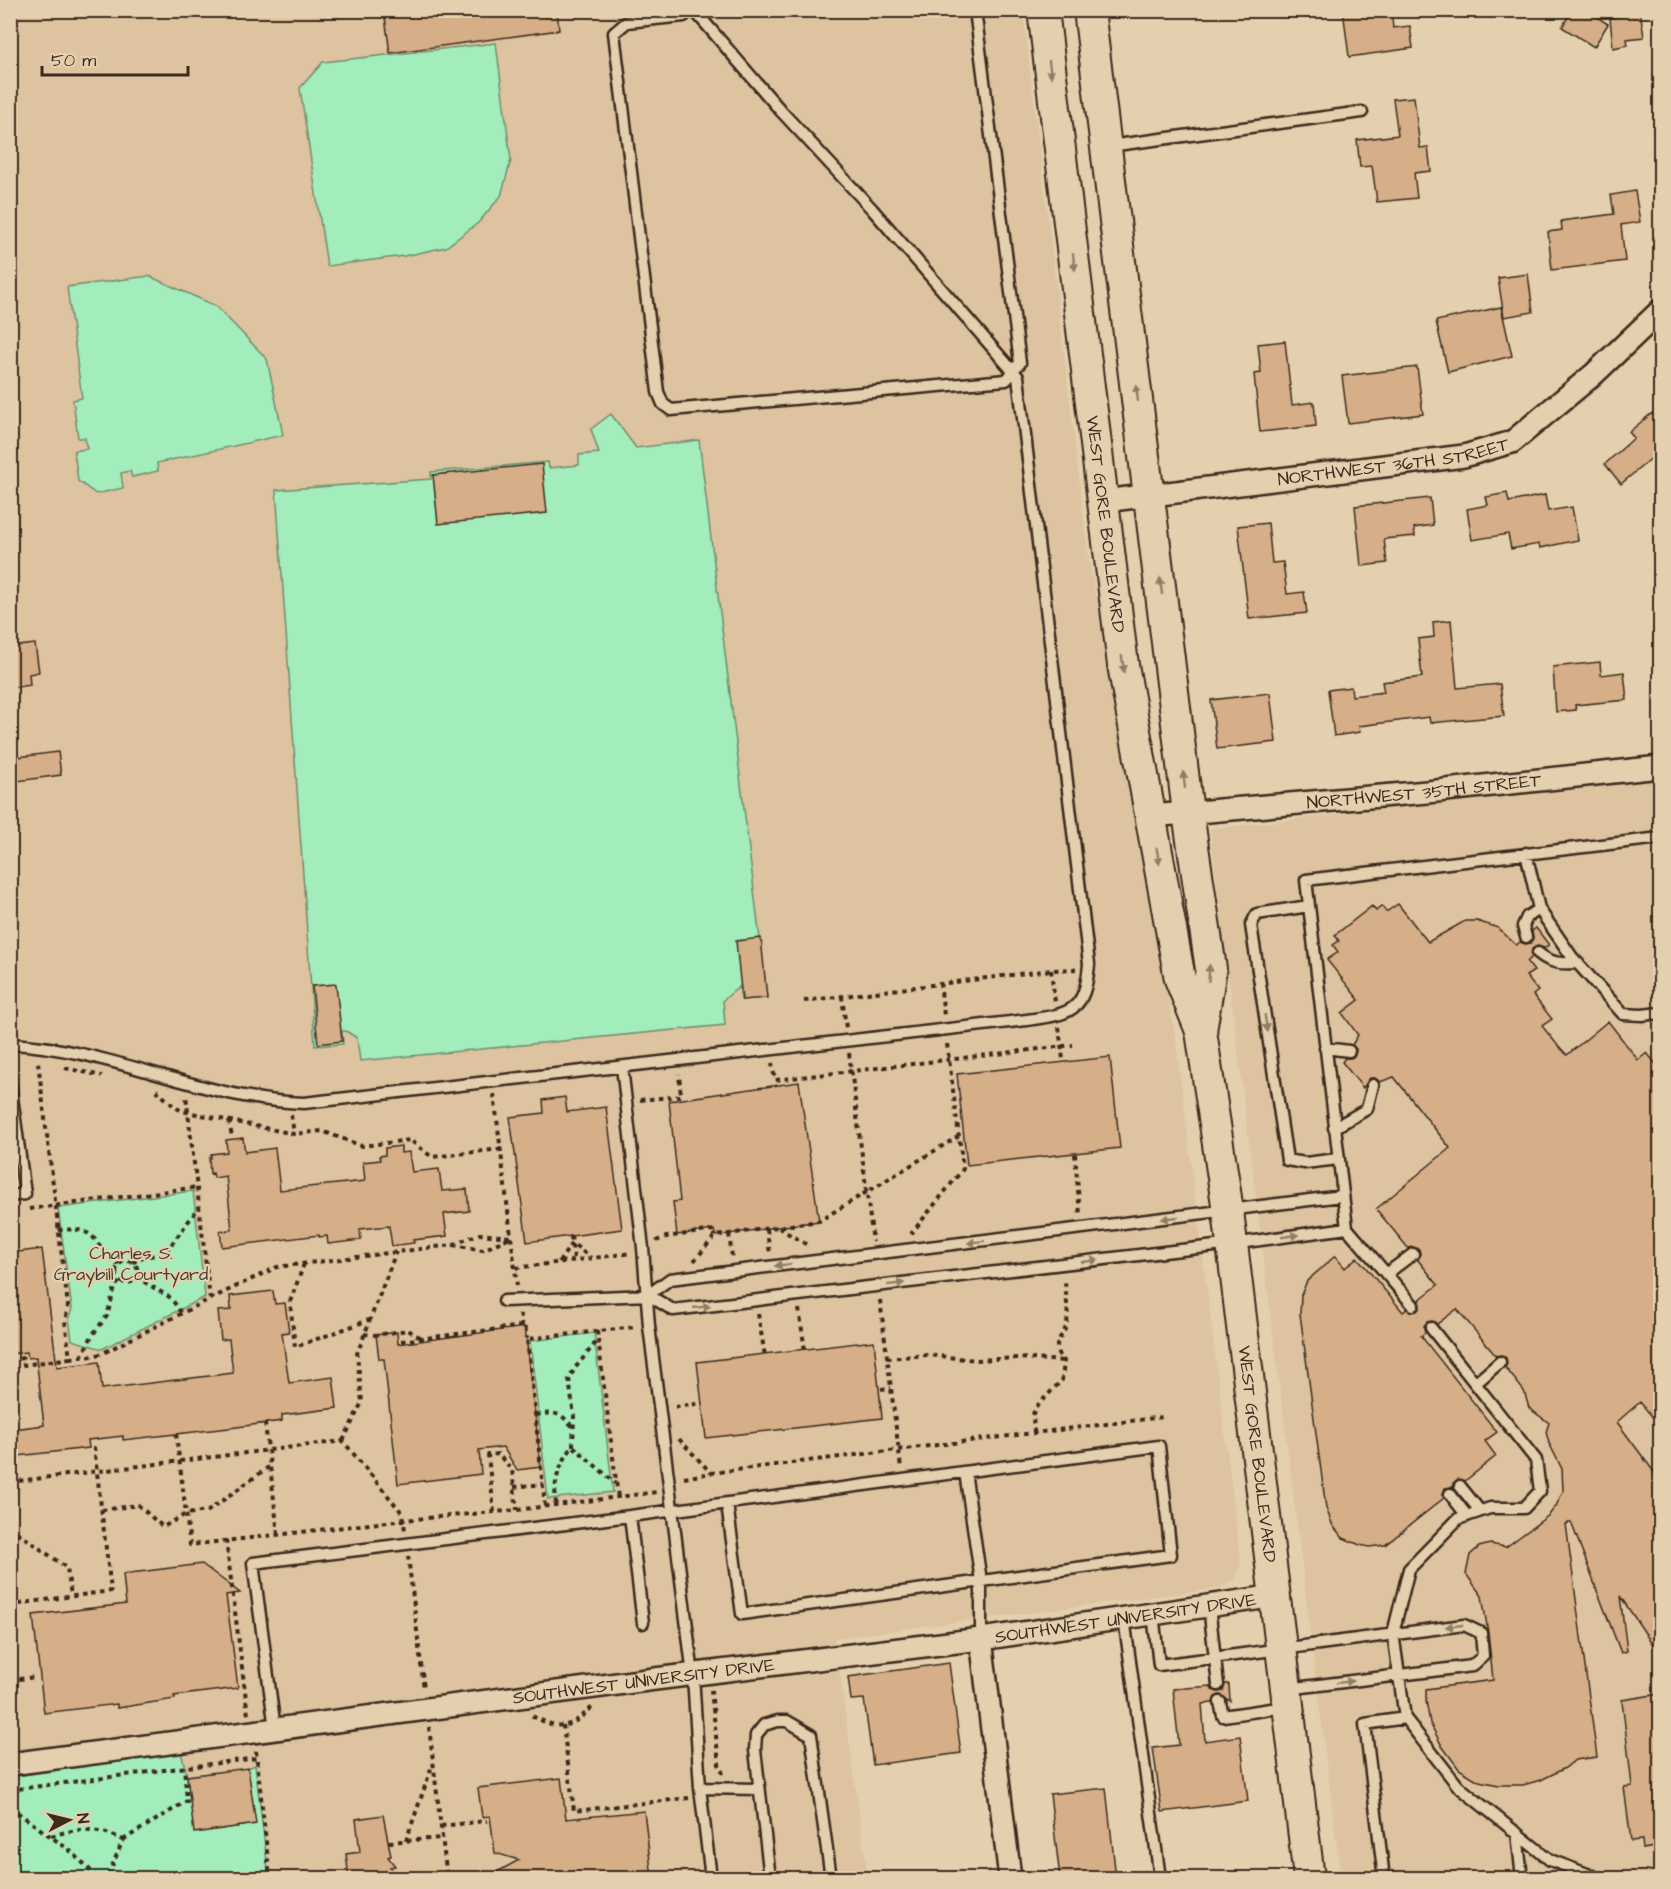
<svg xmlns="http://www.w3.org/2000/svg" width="1671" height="1889" font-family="'Architects Daughter',sans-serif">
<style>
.built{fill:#ddc39f}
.green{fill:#a3edbc;stroke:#6f8c6d;stroke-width:1.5}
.building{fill:#d6ae87;stroke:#3b2a1e;stroke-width:1.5}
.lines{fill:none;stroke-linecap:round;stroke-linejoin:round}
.service-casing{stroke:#3b2a1e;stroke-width:15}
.minor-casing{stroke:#3b2a1e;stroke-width:26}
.secondary-casing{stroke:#3b2a1e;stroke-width:34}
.path{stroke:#3b2a1e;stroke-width:4;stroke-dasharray:4.5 4.5;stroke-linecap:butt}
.service{stroke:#e4d0ae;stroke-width:10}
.minor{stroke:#e4d0ae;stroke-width:21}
.secondary{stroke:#e4d0ae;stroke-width:30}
.oneway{fill:#907d66}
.labels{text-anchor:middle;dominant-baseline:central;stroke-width:4.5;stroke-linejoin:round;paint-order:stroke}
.street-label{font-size:18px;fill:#3b2a1e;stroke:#e4d0ae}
.park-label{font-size:18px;fill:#453e2e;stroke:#e4d0ae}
</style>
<rect width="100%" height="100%" fill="#e4d0ae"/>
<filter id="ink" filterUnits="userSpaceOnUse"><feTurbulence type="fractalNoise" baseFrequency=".0167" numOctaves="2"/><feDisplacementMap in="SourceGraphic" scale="12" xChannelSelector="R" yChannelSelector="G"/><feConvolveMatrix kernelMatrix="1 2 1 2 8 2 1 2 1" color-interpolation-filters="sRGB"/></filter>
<g filter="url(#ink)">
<path class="built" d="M11,11h1012l65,542 87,481 66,529 -5,16 -16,9 -385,50 33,240h-857z
M1660,777v1101h-319l-131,-1049z"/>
<path class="green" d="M496,43l15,117 -10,36 -23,27 -32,24 -42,9 -77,10 -27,-178 23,-26z
M149,276l67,30 51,53 16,76 -126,28 1,8 -26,6 -2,-6 -9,2 2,15 -27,6 -18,-13 -4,-30 13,-2 -2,-11h-7l-5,-38 9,-2 -15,-111z
M611,414l25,34 63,-8 68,557 -26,3 -2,-13 -16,13 2,25 -365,36 -3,-23 -11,-7h-4l1,13 -28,2 -39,-556 155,-11v-7l117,-10 1,6 30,-3v-10l20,-2 -8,-24z
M193,1191l12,106 -103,52 -30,-9 -3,-22 3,-9 -14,-101z
M594,1333l19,159 -65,7 -18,-158z
M181,1752l6,24 8,57 60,-9 -7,-56 7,-3 14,113h-258l-1,-101z"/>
<path class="building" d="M384,10h173l2,20 -169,23z
M1343,10h48l2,18 17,-2 3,22 -64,9z
M1572,10h14l22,14 -14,23 -32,-20z
M1623,10h17l4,27 -17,2 1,6 -15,3 -3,-30 14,-2z
M1414,97l6,51 8,-1 3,24 -17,2 3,25 -40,4 -5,-36 -12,1 -3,-27 41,-5 -5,-36z
M1635,191l5,31 -19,3 4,36 -73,9 -4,-38 14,-2 -1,-9 53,-7 -3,-19z
M1528,274l5,38 -29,5 -6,-39z
M1501,307l11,49 -64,16 -12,-51z
M1285,341l7,64 22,-3 2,24 -56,6 -6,-58 7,-1 -3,-29z
M1417,367l6,47 -75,9 -6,-47z
M1652,413l8,11v27l-39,33 -16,-20 29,-26 -5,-6z
M542,464l5,49 -109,11 -5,-49z
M1507,493l2,9 36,-7 3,16 24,-4 6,33 -38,8 -1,-4 -28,5 -3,-15 -36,6 -5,-31 21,-4 -2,-8z
M1430,498l3,27 -19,3 1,8 -31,3 3,24 -26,3 -6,-60z
M1268,523l4,40 11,-1 4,32 17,-2 3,21 -58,6 -11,-93z
M1451,620l6,68 43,-4 4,32 -74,7 -1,-6 -70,9 1,6 -26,4 -6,-46 23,-3 1,9 32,-4 -2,-10 40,-5 -4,-38 16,-2 -1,-15z
M35,644l4,28 -10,2 1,11 -20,3v-41z
M1600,662l1,13 23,-3 3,28 -52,5 1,5 -20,2 -3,-45z
M1270,693l6,49 -59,7 -6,-49z
M58,752l3,23 -51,7v-24z
M1398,904l30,38 37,-21h12l21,7 18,17 4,-3 5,2 6,-1 2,-5 -1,-7 4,-3 13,17 -5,3 -6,-2 -6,3v8l-5,5 7,9 -8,5 12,15 -5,4 19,24 -10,7 13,16 12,13 41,-34 30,39 9,-7 13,16v357l-20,-24 -23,20 43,58v175l-40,-59 7,55 -6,2 -50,-131 -5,2 31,233 -22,3 -10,8 -24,12 -18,5h-24l-20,-4 -20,-12 -17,-23 -12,-23 -4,-22v-12l67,-9 -5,-48 -6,-36 -16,-22 4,-19 9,-8 11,-3 16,3 43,-32 7,-9 7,-15 -1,-22 -13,-26 -3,-11 3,-9 -20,-15 -5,-17 -19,-24 2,-3 -1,-6 -4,-3 -6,1 -39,-47 -20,15 -4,-3 -6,1 -3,4 1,7 -4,3 76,96 -12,9 11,15 -31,25 -7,-2 -5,4v4l-8,1 -2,6 1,4 -59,47 -16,2 -9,-2 -17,-7 -10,-12 -7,-18 -26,-194 1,-19 6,-14 28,-25 10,12 12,-11 46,55 4,-3 4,3 6,-1 3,-4 -1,-7 19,-15 -20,-25 2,-6 -1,-5 -6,-2 -5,1 -32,-39 74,-61 -56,-71 -14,5 -5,-4h-5l-7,10 -21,-26 3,-4h6l4,-3 1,-6 -4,-4 6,-10 -16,-22 17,-13 -32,-40 11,-8 -5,-7 6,-4 -4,-6 37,-29 4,5 6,-5 4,6z
M761,938l6,60 -25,2 -6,-59z
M336,984l6,57 -24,3 -6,-58z
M1110,1057l10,91 -153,17 -10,-91z
M799,1082l20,139 -104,15 -1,-6 -37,5 -4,-33 7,-1 -11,-100z
M565,1097l2,15 39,-5 16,122 -95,13 -17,-125 34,-4 -1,-13z
M243,1138l2,14 30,-4 5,42 85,-9 -2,-19 17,-2 -1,-4 6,-1v-7l16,-2v7l8,-1 3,20 27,-3 3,22 25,-2 2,22 -25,3 3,22 -34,4 1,3 -22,3 -3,-20 -29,3 1,11 -33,4 -1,-8 -8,1v-2l-97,12 -2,-16 12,-1 -6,-54 -12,2 -1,-5 -3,1 -1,-16h2v-4l16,-2 -1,-12z
M42,1249l15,118 42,-5 3,27 131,-16 -4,-34 -8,1 -3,-29 13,-1 -1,-14 43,-5 2,13 10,-1 4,29 -7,1 7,50 44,-6 4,31 -55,7v6l-53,7 -106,12v-4l-35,4 1,8 -71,8 -4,-27 30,-4 -8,-68 -8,1 -1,-6 -17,2v-101z
M525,1327l16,140 -24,3 -14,-23 -24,3 2,24 -83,10 -14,-125h-5l-3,-24 21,-3 1,12z
M874,1341l8,77 -176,20 -9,-76z
M202,1564l38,29 -14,2 12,93 -64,8 1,3 -58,9v-4l-73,9 -11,-98 93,-11 -3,-30z
M949,1663l12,90 -88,12 -9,-66 -13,1 -3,-23z
M1225,1684h4l1,17 -11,-6 -4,2 -2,6 -11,1 3,37 35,-5 8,65 -86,11 -9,-64 26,-3 -6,-56 38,-3 1,4 6,2 5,-1z
M1660,1694v152l-17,3 -1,-9 -11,1 -7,-54 8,-1 -10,-86z
M248,1768l8,56 -62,9 -7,-57z
M561,1778l5,41 78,-8 8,67h-166l33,-18 -24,-7 -5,-37 -8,1 -4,-29z
M1106,1788l10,90h-56l-10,-84z
M383,1815l8,41 -3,1 7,9 -5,1 8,11h-49l-3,-24 14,-2 -4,-33z"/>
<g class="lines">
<defs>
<path id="service" d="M690,10l-6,6 -57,6 -13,11 44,359 5,12 8,6 335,-30 8,-8
M975,10l45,353 -7,7
M1109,146l253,-34
M1526,853l13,56 33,48 51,57 19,1 18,-2
M1309,906l-52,8 -6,11 36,235 18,3 33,-4
M1526,937l-3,-11 4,-9 12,-8
M1538,953c13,11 24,11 40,10
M10,1044c99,4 193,56 294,59l723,-83c44,-6 58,-8 62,-56l-71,-587 -146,-168 -91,-98 -87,-101
M1325,1048l24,3
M622,1067l21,181 6,78 44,349 7,113 11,90
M10,1082l15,112 -15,2
M1334,1128l33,-19 6,-24
M1386,1274l27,-20
M648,1295l22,-16 672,-83
M504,1301l144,-6 25,15 559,-66 115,-16
M1413,1305l-66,-77 -41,-348 354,-42
M1431,1328l105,132 4,31 -16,17h-34l-32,11 -49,50 -16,64 12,85 53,68 92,74 48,18
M1476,1383l24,-21
M965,1472l16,109v58
M1460,1486l20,25
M1450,1494l17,22
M630,1516l529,-70 12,109 -429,59 -15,-110
M1209,1606l9,79
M1153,1614l6,51 305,-40 17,8 2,23 -11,10 -185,23
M1124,1618l36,260
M1220,1702l3,14 62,-9
M275,1729l-22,-166 377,-47 13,107
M700,1788l59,1
M1517,1833l5,45
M770,1878l-15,-128 1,-15 8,-10 14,-4h9l24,14 20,143
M1384,1878l-19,-154 40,-6"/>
<g id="minor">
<path id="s1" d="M1104,501l360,-45 48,-14 82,-68 66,-63"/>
<path id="s2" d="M1151,816l276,-24 233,-25"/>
<path d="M981,1639l29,239"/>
<path id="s3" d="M10,1764l645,-85 326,-40 295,-43"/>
</g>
<g id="secondary">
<path id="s4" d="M1043,10l80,655 57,314 21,52 27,180 81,667"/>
<path d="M1089,10l99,803 23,156 -10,62"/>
</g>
</defs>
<use href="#service" class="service-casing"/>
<use href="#minor" class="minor-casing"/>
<use href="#secondary" class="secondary-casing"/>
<path class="path" d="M1051,970l4,32
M940,983l4,32
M842,996l4,32
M804,1001l247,-31 25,-1
M1059,1027l4,33
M947,1044l12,92
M849,1053l24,189
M772,1063l3,17 298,-35
M65,1068l37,8
M156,1090l19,17 7,4 112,23 28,-3 40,15 48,-6 22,17 69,-8
M494,1094l23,192
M640,1100l41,-4 -2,-22
M291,1115l3,19
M229,1121l3,16
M1075,1154l5,60
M29,1209l169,-22
M779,1228l30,18
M767,1229l3,26
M58,1230c43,-4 33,14 60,35
M729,1234l3,23
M571,1236l3,24
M656,1241l10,-4 48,-7 1,6
M453,1245l30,5 27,-13
M10,1248l1,4
M694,1261l21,-25 104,-15 140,-85 4,33 -52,65
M116 1272a11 11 0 1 1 22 0a11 11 0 1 1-22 0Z
M559,1262l13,-19 19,15
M133,1263c9,-10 21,-5 32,-10l34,-46
M304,1264l-14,38 5,45 74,-27
M516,1268l116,-15
M136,1277l35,21 10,15
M210,1299l67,-32 175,-22 27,-11 31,3
M880,1300l21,168
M799,1309l6,42
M520,1314l2,12 3,-1 2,14
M758,1314l7,42
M597,1331l21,166
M364,1334l12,1 32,-5 13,8
M401,1341l121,-15
M81,1357l12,-23 14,-18 8,-29 5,-7
M70,1358l24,-2 9,-3 107,-54 -24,-204
M887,1358l41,-3 48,5 41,-2 47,3
M10,1360l13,-2 1,7 46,-7 -5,-37 3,-15 -30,-244
M881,1389l10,-1
M675,1407l28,-4
M536,1415c20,-3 24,-3 37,12
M265,1423l13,111
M10,1429h4
M1034,1433l-1,-19 3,-7 26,-27 2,-19c-3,-4 -7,-6 -7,-12 -1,-9 6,-14 9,-22 4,-11 -1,-36 -1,-49
M176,1434l14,111 214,-25 113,-10 140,-18
M679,1439l32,34
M343,1441l19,-39 -5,-48 39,-102
M573,1446l1,-30 -5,-37 6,-11 22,-27
M684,1478l27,-5 452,-56
M10,1482l333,-41 60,73 2,17
M514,1487l29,-3
M556,1504c-3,-24 3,-38 17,-58l42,37
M545,1506l-18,-167 109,-12
M102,1510l36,-5 25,22 23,-13 22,-3 62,-45
M494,1512l-6,-57 10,-1 14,16 5,40
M10,1527l57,41 4,28
M226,1540l22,175
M408,1556l16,133
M10,1606l20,-4 81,-11 -17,-144
M10,1680l26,-3
M711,1690l8,74 4,10
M532,1716c28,14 38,14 61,-10
M563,1725l11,86 115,-13
M429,1727l18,151
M256,1751l14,127
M10,1790l247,-32
M10,1807l62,45 26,26
M441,1826l46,-5
M51,1836c28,-8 45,-10 72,4l-16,38
M123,1840l64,-39 -3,-34
M406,1841l26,-75
M389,1842l53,-4"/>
<use href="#service" class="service"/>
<use href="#minor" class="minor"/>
<use href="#secondary" class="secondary"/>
</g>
<defs><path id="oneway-solid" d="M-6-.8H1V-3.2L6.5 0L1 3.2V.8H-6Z" transform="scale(1.5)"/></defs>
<g class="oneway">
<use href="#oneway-solid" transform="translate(1050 69) rotate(83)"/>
<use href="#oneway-solid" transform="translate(1074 262) rotate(83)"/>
<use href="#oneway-solid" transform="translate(1137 393) rotate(-97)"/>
<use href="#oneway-solid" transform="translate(1161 586) rotate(-97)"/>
<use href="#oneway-solid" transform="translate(1123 664) rotate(82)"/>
<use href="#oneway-solid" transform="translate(1184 780) rotate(-97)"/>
<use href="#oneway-solid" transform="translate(1158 856) rotate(80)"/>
<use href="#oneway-solid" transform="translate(1209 973) rotate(-86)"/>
<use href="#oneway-solid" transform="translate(1266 1023) rotate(81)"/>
<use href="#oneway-solid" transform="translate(1170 1218) rotate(173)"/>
<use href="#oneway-solid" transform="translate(1290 1236) rotate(-8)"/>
<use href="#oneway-solid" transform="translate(976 1242) rotate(173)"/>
<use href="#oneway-solid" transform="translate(1090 1261) rotate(-7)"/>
<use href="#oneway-solid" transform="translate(783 1265) rotate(173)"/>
<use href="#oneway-solid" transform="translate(896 1284) rotate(-7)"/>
<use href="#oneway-solid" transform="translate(702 1307) rotate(-6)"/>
<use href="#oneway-solid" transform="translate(1454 1626) rotate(174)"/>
<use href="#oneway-solid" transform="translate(1345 1682) rotate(-7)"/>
</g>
</g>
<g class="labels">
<g class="street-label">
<text stroke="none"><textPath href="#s1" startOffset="292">NORTHWEST 36TH STREET</textPath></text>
<text stroke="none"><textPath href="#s4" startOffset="518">WEST GORE BOULEVARD</textPath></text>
<text stroke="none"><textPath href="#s2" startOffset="274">NORTHWEST 35TH STREET</textPath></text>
<text stroke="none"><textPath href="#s4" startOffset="1462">WEST GORE BOULEVARD</textPath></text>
<text stroke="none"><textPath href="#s3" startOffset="1125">SOUTHWEST UNIVERSITY DRIVE</textPath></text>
<text stroke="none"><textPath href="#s3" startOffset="639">SOUTHWEST UNIVERSITY DRIVE</textPath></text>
</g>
<g class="park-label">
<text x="131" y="1253">Charles S.<tspan x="131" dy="21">Graybill Courtyard</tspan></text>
</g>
</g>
<rect width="1671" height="1889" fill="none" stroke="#e4d0ae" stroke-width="36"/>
<rect x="18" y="18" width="1635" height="1853" fill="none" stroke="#3b2a1e" stroke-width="2" filter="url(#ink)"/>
<g transform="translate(69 1820) rotate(83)" stroke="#e4d0ae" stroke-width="4.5" paint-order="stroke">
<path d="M0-4.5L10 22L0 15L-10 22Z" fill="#3b2a1e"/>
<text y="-9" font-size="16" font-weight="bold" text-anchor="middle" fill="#3b2a1e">N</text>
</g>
<path d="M42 66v9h146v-9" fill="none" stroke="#3b2a1e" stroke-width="3"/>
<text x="51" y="66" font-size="18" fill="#3b2a1e" stroke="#e4d0ae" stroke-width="4.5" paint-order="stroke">50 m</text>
</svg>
